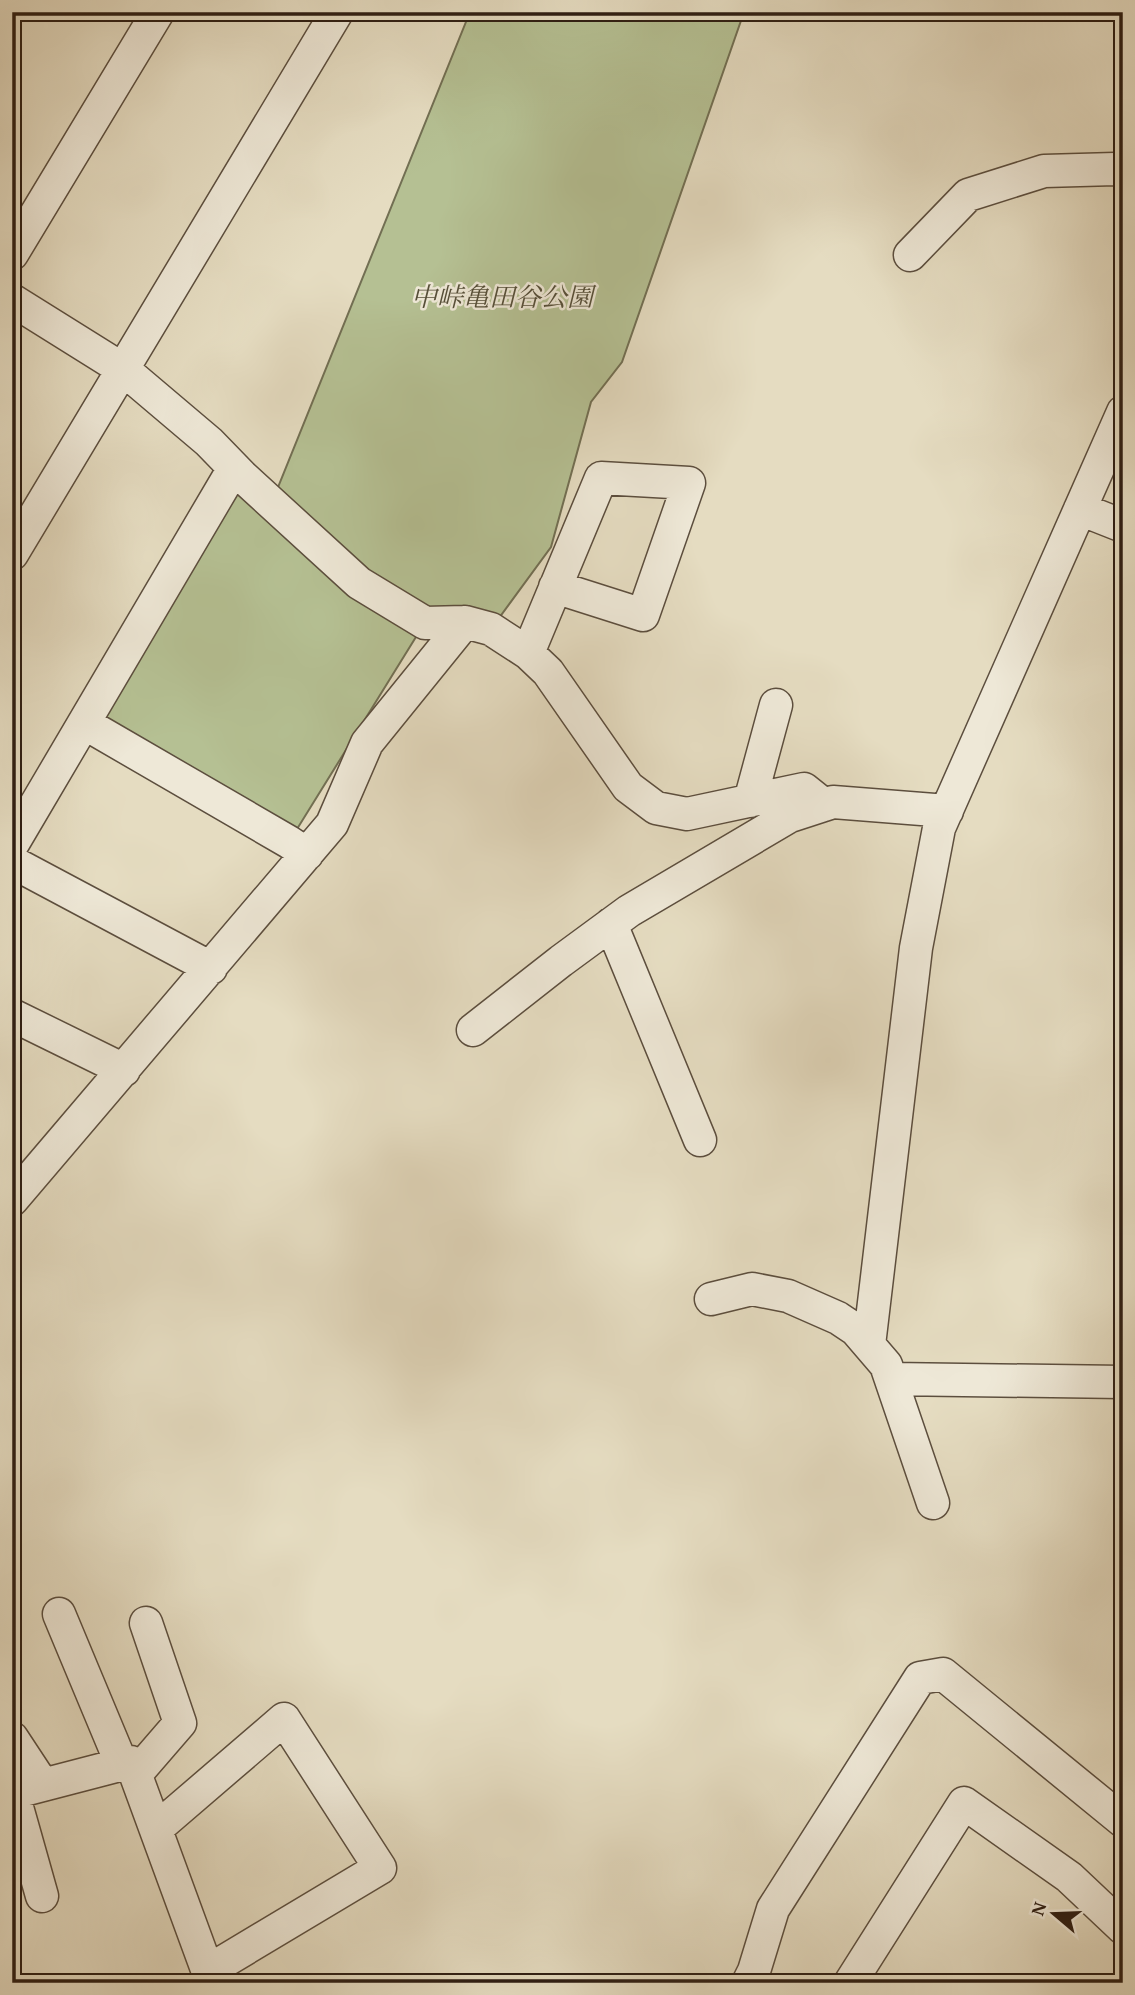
<svg xmlns="http://www.w3.org/2000/svg" width="1135" height="1995" font-family="'Gentium Book Plus','Noto Serif JP',serif">
<style>
.green{fill:#b5c093;stroke:#726f53;stroke-width:2}
.lines{fill:none;stroke-linecap:round;stroke-linejoin:round}
.minor-casing{stroke:#5c4e3e;stroke-width:35}
.minor{stroke:#eee8d7;stroke-width:32}
.labels{text-anchor:middle;dominant-baseline:central;stroke-width:5;stroke-linejoin:round;paint-order:stroke}
.park-label{font-size:26px;font-style:italic;fill:#564f39;stroke:#eee8d7}
</style>
<rect width="100%" height="100%" fill="#e5dcc1"/>
<filter id="stains"><feTurbulence type="fractalNoise" baseFrequency=".00286" numOctaves="4"/><feColorMatrix values="0 0 0 0 .2 0 0 0 0 .09 0 0 0 0 .02 0 0 0 .5 -.17"/></filter>
<radialGradient id="worn" r=".72"><stop offset=".6" stop-color="#630" stop-opacity="0"/><stop offset="1" stop-color="#630" stop-opacity=".3"/></radialGradient>
<path class="green" d="M470,12h274l-122,350 -31,40 -40,145 -60,82 -67,-5 -135,218 -205,-119 150,-255 38,34z"/>
<g class="lines">
<defs>
<path id="minor" d="M12,254l146,-242
M910,255l58,-60 76,-24 71,-2 8,2
M12,300l112,70 85,72 33,34 117,107 66,40 40,-1 26,7 37,24 20,19 80,115 28,21 31,6 117,-25 20,16
M1080,509l43,17
M12,554l325,-542
M528,653l73,-175 88,5 -46,132 -88,-28
M84,723l205,119 18,12
M750,801l26,-96
M12,845l222,-377
M12,862l199,106
M611,924l89,216
M12,1015l112,55
M473,1030l88,-69 68,-50 161,-95 43,-14 114,9
M12,1200l320,-376 35,-81 98,-121
M711,1299l41,-10 36,7 50,22 18,12 30,35 47,138
M869,1345l47,-397 23,-120 184,-416
M891,1379l232,3
M59,1614l63,151
M12,1738l31,47
M136,1774l44,-51 -34,-100
M12,1793l119,-31 81,221
M13,1793l29,103
M156,1829l128,-110 96,149 -172,103
M748,1983l6,-12 19,-62 147,-231 23,-4 180,147
M850,1983l114,-180 105,74 54,51"/>
</defs>
<use href="#minor" class="minor-casing"/>
<use href="#minor" class="minor"/>
</g>
<g class="labels">
<g class="park-label">
<text x="502" y="296">中峠亀田谷公園</text>
</g>
</g>
<rect width="1135" height="1995" fill="none" stroke="#e5dcc1" stroke-width="42"/>
<rect x="14" y="14" width="1107" height="1967" fill="none" stroke="#2e1e13" stroke-width="3.5"/>
<rect x="21" y="21" width="1093" height="1953" fill="none" stroke="#2e1e13" stroke-width="2"/>
<g transform="translate(1054 1914) rotate(289)" stroke="#eee8d7" stroke-width="5" paint-order="stroke">
<path d="M0-5L12 26L0 18L-12 26Z" fill="#2e1e13"/>
<text y="-10" font-size="19" font-weight="bold" text-anchor="middle" fill="#2e1e13">N</text>
</g>
<rect width="100%" height="100%" filter="url(#stains)"/>
<rect width="100%" height="100%" fill="url(#worn)"/>
</svg>
